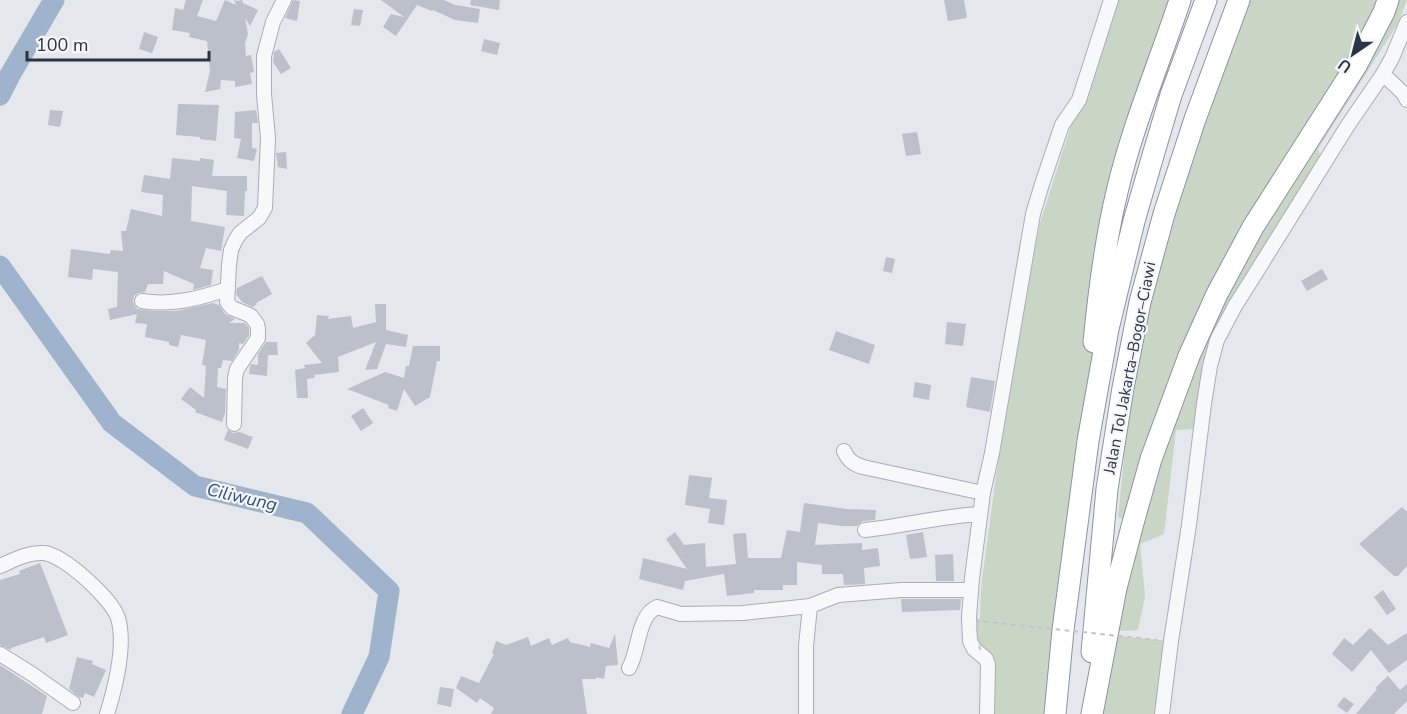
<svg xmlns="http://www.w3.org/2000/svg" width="1407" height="714" font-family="'Nunito Sans',sans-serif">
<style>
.green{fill:#c9d6c5}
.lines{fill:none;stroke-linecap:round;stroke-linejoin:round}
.river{stroke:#9fb4cc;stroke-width:21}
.building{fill:#bbc0ca}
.minor-casing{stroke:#a9aeb7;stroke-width:16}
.highway-casing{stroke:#8b94a3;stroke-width:23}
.minor{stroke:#f7f8fa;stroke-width:14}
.highway{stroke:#fff;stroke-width:21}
.path-bridge{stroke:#c2c5cb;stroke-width:2;stroke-dasharray:4.5 4.5;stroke-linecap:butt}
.labels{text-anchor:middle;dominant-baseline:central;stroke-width:4.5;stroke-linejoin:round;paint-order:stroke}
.street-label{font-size:16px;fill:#2b3445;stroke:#f4f6f9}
.water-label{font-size:18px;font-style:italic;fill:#34527a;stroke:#f4f6f9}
</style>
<rect width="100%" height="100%" fill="#e4e7ec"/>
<path class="green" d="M1111,0h69l-52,152 -40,289 -33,273h-68l-6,-59 -12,-38 11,2 1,-31 15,-112 31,-186 13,-67z
M1239,0h168l-10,25 -79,124 5,14 -106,172 -24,94 -17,1 -12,104 -24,10 5,52 -7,34 -14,1 -15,-2 24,-106 -15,-6 22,-215z
M1109,635l62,6 -8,73h-71z"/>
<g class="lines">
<path class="river" d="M0,95l10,-20 44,-75
M0,266l112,157 83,63 112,27 82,78 -10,66 -27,57"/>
</g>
<path class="building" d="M186,0h17l-6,16 19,5 9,-21 11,5 -2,-5 3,1 5,-1 1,3 15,7 -8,16 -5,-8 3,16 -3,9 1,13 5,-1 3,17 -4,1 2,11 -17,3v-6l-14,-1 -1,9 -15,3 5,-21 -3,-30 -18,-4 1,-4 -18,-3 3,-22 8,2z
M293,0l7,1 -3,20 -12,-3z
M381,0h63l11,5 25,4 -2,14 -23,-3 -22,-10 -1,1 -15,-6 -21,31 -13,-9 8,-13 13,3z
M471,0h29l-1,10 -29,-5z
M944,0h20l3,18 -19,3z
M354,9l9,1 -3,16 -9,-1z
M144,32l14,5 -6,16 -13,-4z
M484,39l16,4 -3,12 -16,-4z
M279,49l12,19 -10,6 -8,-12 1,-10z
M178,104l41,1 -3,36 -16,-2v-2l-24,-2z
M50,110l13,1 -3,16 -12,-2z
M256,110l2,13h-6v25l5,1 -3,12 -17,-3 4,-19 -7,-1 1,-26z
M917,132l4,22 -15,2 -4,-22z
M286,152l1,17 -9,-2 -2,-14z
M172,158l28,3v-3l14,2 -2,16h35v15h-2l-1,25 -18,-1 1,-24 -35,-5 -1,35 34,6 -4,24 -15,-3 -6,20 13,2 -2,15 -18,5 1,-6 -30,-13 -1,13h-15l-3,8 -7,1 -4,3 -1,5 1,4 3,4 16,2h23l37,-8 6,2 6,9 10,5 -6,4h16l4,5v7l-6,9 -4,-1v7l-7,11 -9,-1 -2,8h-3l-1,19 9,2 -1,24 -3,9 -27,-10 1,-2 -15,-11 9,-12 14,11 2,-32 -4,-1 4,-25 -25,-5 -3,12 -9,-2v-3l-24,-5 2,-13 -12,-1 2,-9 -27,6 -2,-11 9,-2 1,-35 -25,-3 -1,11 -24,-3 3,-28 39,5 1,-4 12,1 -2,-20h5l5,-22 31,7 1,-21 -22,-3 3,-17 26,4z
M886,257l9,2 -3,14 -9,-2z
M1322,269l6,10 -21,12 -6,-10z
M262,276l10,18 -16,9 1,1 -4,3 -11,-5 -6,-8 1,-6z
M375,304h11v26l22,5 -2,12 -20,-3 -9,25 -12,1 11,-28 -38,15 1,15 -25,3 1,3 -8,1 1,19h-11l-2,-28 10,-2 -1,-3 18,-2 -16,-20 9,-8 2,-20 12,1 -1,3 23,-3 2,12 23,-6z
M947,322l19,2 -3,22 -18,-2z
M836,331l39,14 -6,19 -40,-14z
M266,342h11l1,13h-10l-1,21 -18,-2 1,-7 1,-3 7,1v-11z
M413,346h27v15h-3l-7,36 -15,9 -11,-17 -7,22 -9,-3 1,-3 -42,-16 38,-17 19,6 2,-12h3z
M971,377l24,4 -5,31 -24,-5z
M915,382l16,3 -2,15 -16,-3z
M363,408l10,15 -12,8 -10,-15z
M228,430l5,3 6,-1 14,5 -5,12 -24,-9z
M689,475l23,3 -3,20 18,2 -3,25 -16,-2 2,-14 -25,-4z
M804,503l43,6 29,1 -1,10 -12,1 -6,5h-15l-24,-3 -3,22 47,-2v7l16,-2 2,18 -16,2 1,16 -21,1 -1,-11h-21v-9l-25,-3v23h-14v5h-29v3l-27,3 -3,-22 -39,7 -2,9 -44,-11 4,-21 44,11 -21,-30 9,-7 9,13 21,-2 1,24 30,-3 -3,-30 13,-1 2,25h33l6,-28 13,2z
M1402,507l5,5v54l-9,10h-4l-35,-32z
M923,532l4,25 -17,2 -4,-24z
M953,554l1,27h-18l-1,-26z
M40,563l28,72 -22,8 -2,-6 -33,11v2l-11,-5v-65l20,-6 -1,-3z
M1383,590l13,19 -9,6 -13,-18z
M901,599h60l-1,11 -58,2z
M1370,628l18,17 19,-12v27l-18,13 -18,-23 -19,22 -20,-18 12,-16 9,7z
M615,634l3,31 -12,1 -2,13 -8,-2v2h-14l5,35h-96l3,-6 -14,-10 -3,5 -21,-15 5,-12 18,7 15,-29 -2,-1 4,-12 10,4 22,-8 3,9 18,-8 3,7 16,-7 2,4 20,5 1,-4 18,5z
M77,657l16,4 -1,3 14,6 -12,27 -9,-4 -2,5 -4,-1 -10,-8z
M0,665l47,31 -5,18h-42z
M1388,676l12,14 7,-6v17l-13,13h-38l21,-25 -2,-1z
M440,687l14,2 -3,18 -14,-3z
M1344,697l10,7 -7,9 -10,-7z"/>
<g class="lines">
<defs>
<path id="minor" d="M1383,74l20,19 4,7
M142,301c30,5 58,-3 86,-12
M234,424l1,-46 2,-9 21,-31v-9l-1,-5 -6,-8 -4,-2 -15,-6 -5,-6 2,-37 2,-15 4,-9 5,-8 19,-15 6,-10 3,-70 -4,-44v-38l9,-34 11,-22
M844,451c4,9 9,13 19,16l120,26
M865,530c39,-4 76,-14 115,-16
M0,566c14,-6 28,-14 44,-13 20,2 68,46 74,65 8,27 -3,70 -11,96
M0,654l32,20 41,29
M629,668c10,-16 8,-52 28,-61l24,7 62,-1 67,-7 28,-11 63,-5h70
M806,714v-68l4,-40
M987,714l1,-49 -2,-6 -12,-10 -4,-8 -1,-24 3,-39 11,-85 9,-40 41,-239 9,-30 20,-59 17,-25 32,-100
M1162,714l9,-73 18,-116 15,-121 6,-38 7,-26 18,-34 17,-27 96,-154 35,-51 9,-16 15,-36"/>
<path id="highway" d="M1094,342c5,-51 11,-101 23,-150 15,-65 42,-128 63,-192
M1092,652l15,-163 16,-101 17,-86 24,-88 31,-95 44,-119
M1055,714l8,-84 25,-189 20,-112 26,-108 20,-69 17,-57 35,-95
M1092,714l24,-126 17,-65 18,-64 38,-103 28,-62 36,-67 104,-163 27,-52 4,-12"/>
</defs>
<use href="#minor" class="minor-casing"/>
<use href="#highway" class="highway-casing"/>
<use href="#minor" class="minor"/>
<use href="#highway" class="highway"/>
<path class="path-bridge" d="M980,650l-4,-26 2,-3 179,19"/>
</g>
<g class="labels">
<g class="street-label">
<text transform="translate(1130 368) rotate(-79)">Jalan Tol Jakarta–Bogor–Ciawi</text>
</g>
<g class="water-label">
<text transform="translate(242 497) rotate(13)">Ciliwung</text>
</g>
</g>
<g transform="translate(1353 54) rotate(215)" stroke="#f4f6f9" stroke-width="4.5" paint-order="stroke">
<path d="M0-4.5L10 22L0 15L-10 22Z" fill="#2b3445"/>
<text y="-9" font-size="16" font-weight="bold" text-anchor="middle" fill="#2b3445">U</text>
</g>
<path d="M27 51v9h182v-9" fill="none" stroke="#2b3445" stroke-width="3"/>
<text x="36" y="51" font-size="18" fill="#2b3445" stroke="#f4f6f9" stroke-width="4.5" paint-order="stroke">100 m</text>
</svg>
